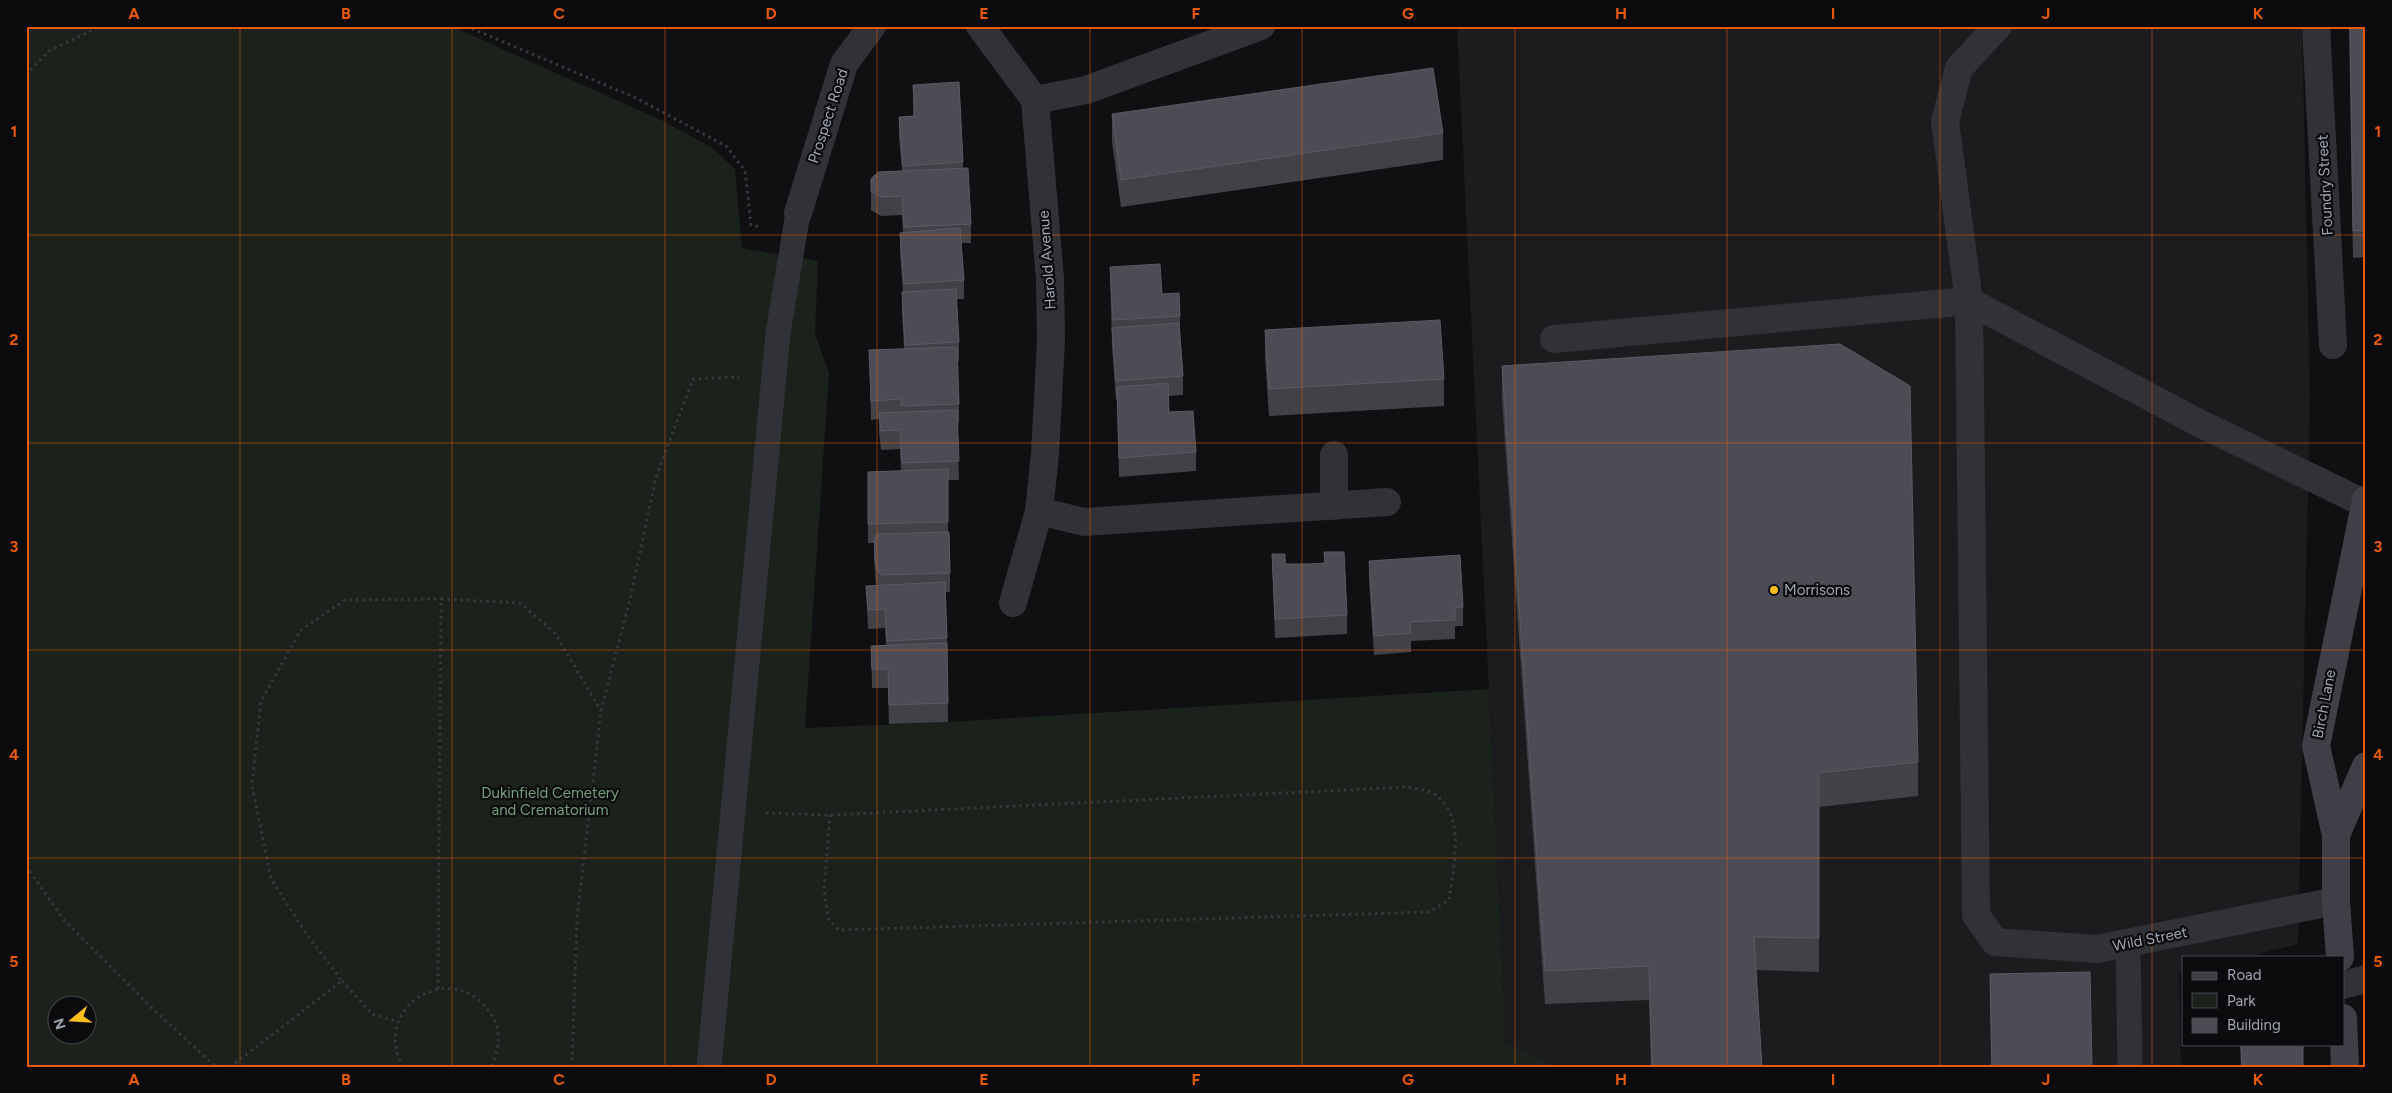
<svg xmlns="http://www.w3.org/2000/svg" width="2392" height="1093" font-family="Figtree,sans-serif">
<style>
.built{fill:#1c1c1f}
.green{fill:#1a221b;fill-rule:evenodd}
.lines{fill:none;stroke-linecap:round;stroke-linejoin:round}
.path{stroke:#37383e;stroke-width:3;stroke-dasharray:2.5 4;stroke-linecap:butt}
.lane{stroke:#313237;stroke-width:25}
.street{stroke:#313237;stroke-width:28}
.secondary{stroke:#3f4047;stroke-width:28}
.wall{fill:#414148}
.building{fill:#4b4c54;stroke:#595a63}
.grid{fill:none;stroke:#e8590c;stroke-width:1;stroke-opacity:0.55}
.poi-dot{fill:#ffbe1b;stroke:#0b0b0d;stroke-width:2}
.labels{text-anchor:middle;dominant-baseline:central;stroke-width:4.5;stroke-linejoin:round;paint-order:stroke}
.street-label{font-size:15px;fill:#a0a5b4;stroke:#0b0b0d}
.poi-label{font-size:15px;fill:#a0a5b4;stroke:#0b0b0d;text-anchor:start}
.park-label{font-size:15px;fill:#75a17a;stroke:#0b0b0d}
.neatline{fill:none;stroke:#e8590c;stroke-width:2}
.grid-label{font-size:16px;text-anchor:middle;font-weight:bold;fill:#e8590c}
</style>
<rect width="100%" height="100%" fill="#101012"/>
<path class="built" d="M1457,26h845l8,369 -12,549 -53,13h-62v15l-4,2 2,93h-622l-53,-23z"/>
<path class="green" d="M26,26h425l210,94 50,27 24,22 7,79 76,13 -3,73 14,39 -24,355 143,-6 541,-33 17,354 53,24h-1533zM58,1006h30v30h-30z"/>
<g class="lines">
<path class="path" d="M466,26l170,72 90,48 19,25 6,54 10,2
M26,75l23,-24 52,-25
M766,813l64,2 577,-28c9,2 23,3 30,9 29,22 16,73 12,104l-20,12 -590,18 -10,-10 -5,-29 6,-76
M26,866l38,54 87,87 65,60
M342,981l30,33 26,8
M438,989l3,-390 79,4 35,30 46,78
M230,1067l112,-86 -37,-49 -34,-53 -19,-94 9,-84 40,-71 44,-30 96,-1
M403,1067c-34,-61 52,-112 89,-51 10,16 7,34 -1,51
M572,1067l5,-149 24,-207 29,-112 26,-122 37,-98 46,-2"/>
<path class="lane" d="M2128,943l2,124
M709,1067l69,-734 20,-120"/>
<path class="street" d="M980,26l55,74 15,179 1,61 -6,114 -6,57 -26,92
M2316,26l17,319
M1035,100l51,-10 175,-64
M798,213l46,-149 28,-38
M1554,339l415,-38 -24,-180 14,-53 39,-42
M1334,455v51
M1039,511l45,11 303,-20
M2336,901l-239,48 -102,-7 -19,-27 -7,-614 230,122 167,81
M2343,985l23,-6"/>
<path class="secondary" d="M2336,835l30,-69
M2340,957l-4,-56v-66l-20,-89 50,-246
M2343,1018l2,49"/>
</g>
<path class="wall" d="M2349,26h17v231l-13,1z
M913,85l50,77v6l8,56v19h-10l3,37v19h-8l3,43v19h-2l2,43v19h-2l2,57h-11v52l2,41v19h-5l2,46 1,84 -59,2 -1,-36h-16l-1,-42 15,-1 -1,-17 -17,1 -2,-43h10l-2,-27v-16h-6v-71l33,-1 -1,-22 -19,1 -2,-18v-13l-8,1 -2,-70 35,-1 -2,-38v-19h1l-3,-40v-19h3l-1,-18 -21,1 -10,-6v-31l31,-8 -3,-35v-19l14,-1z
M1112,114l331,19v27l-322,47 -9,-65z
M1110,267l52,27 18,22v16l3,44v19l-15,1 1,16 27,40v19l-77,6 -2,-77h-1l-4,-53z
M1265,330l179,49v27l-175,10 -4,-59z
M1502,366l416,396v34l-99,11v165l-63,-2 6,97h-111l-2,-67 -104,4 -43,-604z
M1324,552l23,63v19l-72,4 -3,-84 13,10h24l15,-1z
M1369,561l94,46v19h-8v13l-44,2v11l-37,3 -5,-75z
M1990,974l102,93h-101z
M2240,1044h63v23h-62z"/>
<path class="building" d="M2350,26h16v204l-13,1z
M1433,68l10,65 -322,47 -9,-66z
M959,82l4,80 -60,4 -4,-49 16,-1 -2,-31z
M968,168l3,56 -67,3 -2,-31 -21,1 -10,-6v-12l7,-7z
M960,228l4,52 -60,4 -4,-51z
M1160,264l2,30 17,-1 1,23 -67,4 -3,-53z
M956,289l3,53 -54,3 -3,-53z
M1440,320l4,59 -175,10 -4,-59z
M1179,323l4,53 -67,5 -4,-53z
M1840,344l70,42 8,376 -99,11v165l-65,-1 8,130h-110l-3,-101 -104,5 -43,-605z
M957,347l2,57 -58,2v-7l-30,2 -2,-51z
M1168,383l1,29 24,-1 3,41 -77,6 -2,-71z
M957,410l2,51 -57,2 -2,-33 -19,1 -2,-18z
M948,469v53l-80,2v-52z
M949,532l1,41 -69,2 -5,-8 -2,-27 3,-6z
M1324,552h20l3,63 -72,4 -3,-65h13v10h24l16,-1z
M1460,555l3,52h-8v13l-45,2 1,11 -37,3 -5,-75z
M945,582l2,56 -60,3 -2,-32 -17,1 -2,-24z
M947,643l1,60 -59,2 -1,-36h-16l-1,-23z
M2090,972l2,95h-100l-2,-93z
M2241,1044h62v23h-61z"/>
<path class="grid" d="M240,26v1041M452,26v1041M665,26v1041M877,26v1041M1090,26v1041M1302,26v1041M1515,26v1041M1727,26v1041M1940,26v1041M2152,26v1041M26,235h2340M26,443h2340M26,650h2340M26,858h2340"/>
<circle class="poi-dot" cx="1774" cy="590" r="5"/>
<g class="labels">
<g class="street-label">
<text transform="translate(828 116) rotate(-72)">Prospect Road</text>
<text transform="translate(2325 185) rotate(-93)">Foundry Street</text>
<text transform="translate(1047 260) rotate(-94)">Harold Avenue</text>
<text transform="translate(2324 704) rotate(-79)">Birch Lane</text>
<text transform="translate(2150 939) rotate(-11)">Wild Street</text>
</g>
<g class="poi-label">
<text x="1784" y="590">Morrisons</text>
</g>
<g class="park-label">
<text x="550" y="793">Dukinfield Cemetery<tspan x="550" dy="17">and Crematorium</tspan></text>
</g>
</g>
<rect width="2392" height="1093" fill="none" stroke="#0b0b0d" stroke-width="55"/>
<rect x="2182" y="956" width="162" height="90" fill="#0b0b0d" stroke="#474950"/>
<rect x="2192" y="972" width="25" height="8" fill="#3f4047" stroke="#474950"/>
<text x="2227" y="980" font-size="15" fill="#a0a5b4">Road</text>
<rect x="2192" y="993" width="25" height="15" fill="#1a221b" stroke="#474950"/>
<text x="2227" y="1006" font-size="15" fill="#a0a5b4">Park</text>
<rect x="2192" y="1018" width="25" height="15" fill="#4b4c54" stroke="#474950"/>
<text x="2227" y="1030" font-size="15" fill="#a0a5b4">Building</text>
<g transform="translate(72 1020) rotate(252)"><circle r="24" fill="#0b0b0d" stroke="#474950"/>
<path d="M0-4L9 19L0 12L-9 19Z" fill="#ffbe1b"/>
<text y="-8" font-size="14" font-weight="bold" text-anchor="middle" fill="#a0a5b4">N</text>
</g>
<rect x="28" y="28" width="2336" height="1038" class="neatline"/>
<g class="grid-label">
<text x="134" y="19">A</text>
<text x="346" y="19">B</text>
<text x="559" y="19">C</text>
<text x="771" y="19">D</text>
<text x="984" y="19">E</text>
<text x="1196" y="19">F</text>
<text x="1408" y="19">G</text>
<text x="1621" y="19">H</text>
<text x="1833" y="19">I</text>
<text x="2046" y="19">J</text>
<text x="2258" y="19">K</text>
<text x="14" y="137">1</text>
<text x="2378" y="137">1</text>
<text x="14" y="345">2</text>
<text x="2378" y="345">2</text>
<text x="14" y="552">3</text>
<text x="2378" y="552">3</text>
<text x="14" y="760">4</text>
<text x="2378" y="760">4</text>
<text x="14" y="967">5</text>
<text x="2378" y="967">5</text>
<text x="134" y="1085">A</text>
<text x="346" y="1085">B</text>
<text x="559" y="1085">C</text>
<text x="771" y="1085">D</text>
<text x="984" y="1085">E</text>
<text x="1196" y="1085">F</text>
<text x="1408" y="1085">G</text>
<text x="1621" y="1085">H</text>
<text x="1833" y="1085">I</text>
<text x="2046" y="1085">J</text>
<text x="2258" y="1085">K</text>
</g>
</svg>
